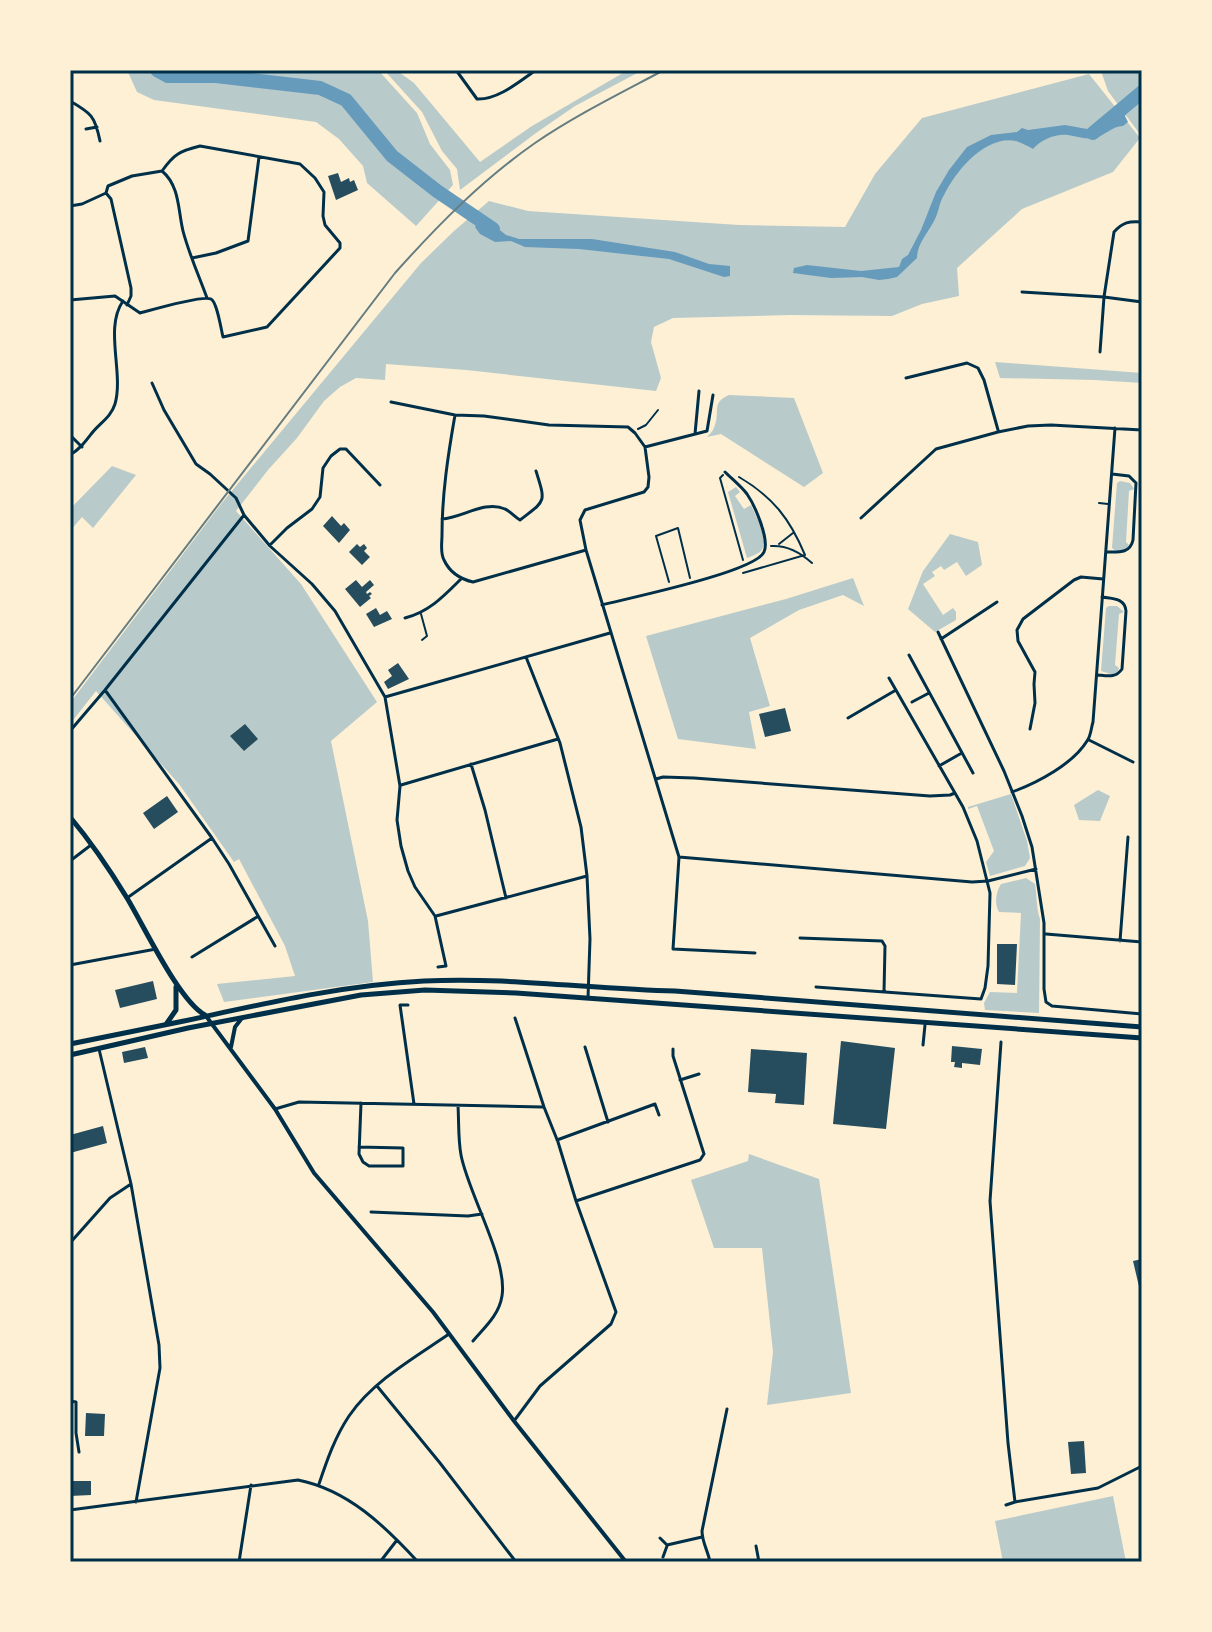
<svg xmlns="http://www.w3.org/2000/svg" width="1212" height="1632" font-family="'Roboto Condensed',sans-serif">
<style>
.green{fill:#b9caca}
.water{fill:#669bbc}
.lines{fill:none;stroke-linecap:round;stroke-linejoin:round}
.river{stroke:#669bbc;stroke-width:14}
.building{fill:#264d5e}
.path{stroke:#003049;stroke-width:2}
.service{stroke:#003049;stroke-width:2}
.minor{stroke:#003049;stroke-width:3}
.tertiary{stroke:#003049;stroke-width:4}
.secondary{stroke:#003049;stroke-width:5}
.primary{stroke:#003049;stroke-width:5}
.rail{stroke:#657d81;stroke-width:2}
.neatline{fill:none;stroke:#003049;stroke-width:3}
</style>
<rect width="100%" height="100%" fill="#fdf0d5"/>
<path class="green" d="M127,70h251l39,43 13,31 20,26 3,15 -37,41 -49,-43 -4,-17 -24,-27 -23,-17 -162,-22 -17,-8z
M384,70h12l18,13 66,79 52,-36 96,-56h15l-68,36 -39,27 -76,57 -3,-21 -15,-18 -20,-39z
M1097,70h45v67l-34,-46 -7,-20z
M1089,74l51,64 -27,34 -91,37 -65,59 2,28 -37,8 -30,12 -101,-1 -118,3 -19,9 -3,15 10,36 -5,13 -190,-21 -80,-6 -1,16 -29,-2 -16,9 -16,14 -27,37 -29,32 -32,41 65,73 76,118 -46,39 37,180 5,61 -149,20 -7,-18 78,-8 -10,-30 -46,-87 -5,3 -55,-78 -83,-93 -26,33v-21l151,-199 200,-241 33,-32 35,-30 39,10 211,14 106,2 30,-53 47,-56z
M995,362l147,11v10l-47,-3 -95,-2z
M729,395l65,3 29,75 -19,14 -83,-53 -14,3c3,-3 7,-7 8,-12 5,-14 -4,-22 14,-30z
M112,466l24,9 -43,53 -11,-11 -12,14v-22z
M1120,481l10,2 4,6 -5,2 -3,51 3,3 -3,4 -9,3 -5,-4 5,-65z
M736,487l4,5 -5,4 9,13 7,-4c5,12 20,36 9,47 -1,1 -12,6 -13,6l-19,-66z
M950,534l28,8 4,23 -16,11 -9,-14 -13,8 -3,-4 -9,6 3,4 -12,8 20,31 10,-7 3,4v8l-21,12 -27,-23 15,-38z
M853,578l11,28 -21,-11 -44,15 -49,28 20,68 -21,6 7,37 -78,-10 -32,-103 140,-37z
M1109,606h8l7,6 -5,2 -4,51 4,3 -2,5 -3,2 -13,-4 5,-63z
M1098,790l12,6 -10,25 -21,-1 -5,-15z
M1011,794l16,47 3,17 -5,8 -35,10 -4,-14 8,-11 -17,-45 -9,3v-2z
M1026,878l9,6c2,11 1,25 5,35l-1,94 -54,-3 -1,-7 6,-11 27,1 4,-80 -22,-1c-5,-9 -3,-20 2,-28z
M749,1154l70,25 32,214 -84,12 6,-53 -11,-104h-48l-23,-68 57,-19z
M1113,1496l13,66h-123l-8,-41z"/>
<path class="water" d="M1142,85v9l-14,14 -3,8 3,6 -5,4c-11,0 -18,10 -29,12 -10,2 -17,-2 -26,-3 -13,-1 -26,4 -35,14 -5,-3 -11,-6 -17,-8 -31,-6 -60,30 -72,54 -5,8 -5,16 -9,24 -6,13 -18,24 -18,39l-20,19 -9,2 -9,1 -17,-3 -31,1 -38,-5 1,-5 13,-3 54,6 38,-4 3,-8 6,-4 13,-25 15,-38 13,-22 18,-23 24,-12 26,-3 5,-4 6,2 37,-5 22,4 32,-12 7,-18z
M481,218l15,9 10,8 13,4h73l83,13 34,12 21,2v10l-6,1 -55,-18 -90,-10 -54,-2 -14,-6 -16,1 -15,-8 -5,-7z"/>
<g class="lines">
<path class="river" d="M157,70l11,6h48l104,12 26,12 46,56 45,35 56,38
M1093,133l49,-41"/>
</g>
<path class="building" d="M338,173l3,9 8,-4 1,4 4,-2 4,10 -22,10 -8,-24z
M332,516l9,10 3,-3 6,7 -11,13 -16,-17z
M357,544l3,3 4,-3 3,4 -3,3 6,6 -8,8 -13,-13z
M356,580l6,7 8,-7 4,5 -8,7 1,2 3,-2 2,2 -3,2 2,2 -11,9 -15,-18z
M376,608l4,7 7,-4 5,8 -18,8 -8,-13z
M398,663l11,16 -21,10 -4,-7 8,-6 -4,-6z
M785,708l6,23 -26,6 -6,-23z
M245,724l13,15 -14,12 -14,-15z
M167,796l11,16 -24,17 -11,-16z
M997,944h20l-2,41 -18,-1z
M153,981l4,18 -37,9 -5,-18z
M841,1041l54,7 -9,81 -53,-5z
M952,1046l30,3 -2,16 -18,-2v5l-8,-1 1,-5h-4z
M145,1047l3,11 -24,5 -2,-11z
M751,1049l56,4 -3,52 -29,-2 1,-9 -28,-2z
M103,1126l4,17 -37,10v-18z
M1142,1259v36h-1l-8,-34z
M86,1413l19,1 -1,22h-19z
M1084,1441l2,32 -15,1 -3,-32z
M73,1481h18v14l-21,1v-12h3z"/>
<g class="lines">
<path class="path" d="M638,429l8,-4 12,-15
M723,475l-3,3 23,82
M739,477c34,20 51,42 66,78l-62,18
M779,544l14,-11
M771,546c15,-1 30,7 41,17
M669,582l-13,-46 22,-8 12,50"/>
<path class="service" d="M1099,503l9,1
M421,614l6,22 -5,4"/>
<path class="minor" d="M456,70l21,29c21,1 43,-18 59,-29
M70,101c21,12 25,15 30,40
M86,129l11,-2
M106,193l5,6 20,89v8l-4,9
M70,206l12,-2 24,-11 2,-7 24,-10 30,-5c18,15 16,40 21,60 6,23 16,45 24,67
M192,258l24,-5 32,-12 11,-84
M1022,292l82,5 38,5
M70,300l45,-4 25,17c11,-3 63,-18 71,-14 6,3 10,30 12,38l44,-10 73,-79v-5l-15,-18 -2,-9 1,-24 -9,-14 -15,-14 -100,-18c-20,5 -26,8 -38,25
M1100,352l4,-55 10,-65c9,-10 15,-11 28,-10
M906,378l61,-15 11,5 6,12 14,50
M152,383l12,27 32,54 14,10 26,24 8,17 26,31 42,38 23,27 50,86 15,89 -3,34 4,26 7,25 7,16 20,29 11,50 -8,1
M391,402l64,13 29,1 65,9 79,2 7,6 10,14 4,30 -1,10 -4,5 -59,18 -5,10 6,30 93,307 -6,92 82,4
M455,415c-7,40 -13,79 -13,120 0,8 -2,18 2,25 6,13 16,19 29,22l113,-32
M695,434l4,-43
M70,435l12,12
M645,447l62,-16 6,-36
M70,455c10,-6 15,-13 22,-22 8,-10 19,-16 23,-29 9,-31 -11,-76 8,-103
M861,518l75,-69 62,-17 30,-6 23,-1 91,5
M442,519c20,-1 43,-19 63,-10 5,2 10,8 15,11 26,-20 26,-17 16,-49
M270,545l17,-17 25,-19 8,-12 3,-29 8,-12 9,-7h6l34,36
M1106,552c12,0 24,2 27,-12l3,-57 -7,-7 -17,-2
M602,605c27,-7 153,-33 162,-53 6,-13 -10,-48 -17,-58 -6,-8 -15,-15 -22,-22
M405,618c24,-6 39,-22 56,-39
M938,632l66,139 18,45 10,31 12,76v66l2,13 6,4 90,8
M941,639l56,-37
M909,655l64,118
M526,657l34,86 21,84 6,49 3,63 -2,59
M1098,675c10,1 18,3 24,-6l4,-58c-1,-13 -13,-12 -24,-14
M105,690l107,148 17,26 46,82
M385,697l225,-64
M912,702l17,-9
M848,718l48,-28
M1030,729l5,-26 -1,-19 1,-12 -17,-31 -1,-11 6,-11 51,-39 7,-3 22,2
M70,731l35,-41 139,-175
M1089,740l44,22
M471,764l14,46 21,88
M939,766l21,-12
M656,779l7,-2 31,1 236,18 20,-1 5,-2
M401,785l157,-46
M1012,792c25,-9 61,-28 75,-51 4,-5 4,-13 6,-19l22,-294
M679,857l293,25 16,-1 48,-12
M70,861l21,-16
M127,898l85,-60
M436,916l151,-40
M1046,934l96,8
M800,938l82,3 3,5 -1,46
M1120,941l8,-104
M192,957l65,-40
M70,965l86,-16
M816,987l165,12 4,-11 3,-22 2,-73 -13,-52 -14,-34 -74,-129
M408,1005h-8l14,99
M1001,1042l-11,159 18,242 7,59
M923,1045l2,-20
M585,1047l23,75
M99,1049l32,135 28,161 1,23 -24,134
M680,1080l19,-6
M458,1106c1,16 0,33 3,49 7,38 47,105 41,141 -3,19 -17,31 -29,45
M275,1109l24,-7 243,5
M557,1140l98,-36 4,11
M359,1147l44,1v18h-34l-6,-4 -4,-8 2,-51
M576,1201l124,-41 4,-6 -31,-98v-7
M371,1212l97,4 14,-2
M70,1243l40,-45 21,-14
M377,1386l63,77 76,99
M70,1401l6,1v31l3,19
M514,1421l26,-35 71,-62 5,-12 -40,-111 -18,-59 -14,-35 -29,-89
M319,1484c8,-24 16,-47 30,-68 24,-35 65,-58 100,-82
M1006,1505l9,-3 83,-14 44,-22
M70,1510l228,-30c50,10 87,46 120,82
M660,1538l7,7 35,-8
M756,1546l3,16
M663,1557l4,-11
M239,1562l12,-77
M380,1562l17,-22
M710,1562c-2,-11 -8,-20 -8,-31l25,-122"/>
<path class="tertiary" d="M206,1016l69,93 39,64 119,139 81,109 112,141
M231,1047l4,-20 7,-9"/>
<path class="secondary" d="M70,817c21,25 40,53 57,81 17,28 52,103 78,117
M167,1023l9,-13v-23"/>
<path class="primary" d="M70,1044c38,-8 76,-15 114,-23 79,-17 159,-36 240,-40 84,-4 167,8 251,10l467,36
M70,1055l118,-27 173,-33 64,-5 91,3 626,45"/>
<path class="rail" d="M70,699l325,-426c43,-48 87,-93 140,-130 41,-28 86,-50 129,-73"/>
</g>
<rect width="1212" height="1632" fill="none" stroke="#fdf0d5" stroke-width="144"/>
<rect x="72" y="72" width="1068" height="1488" class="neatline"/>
</svg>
